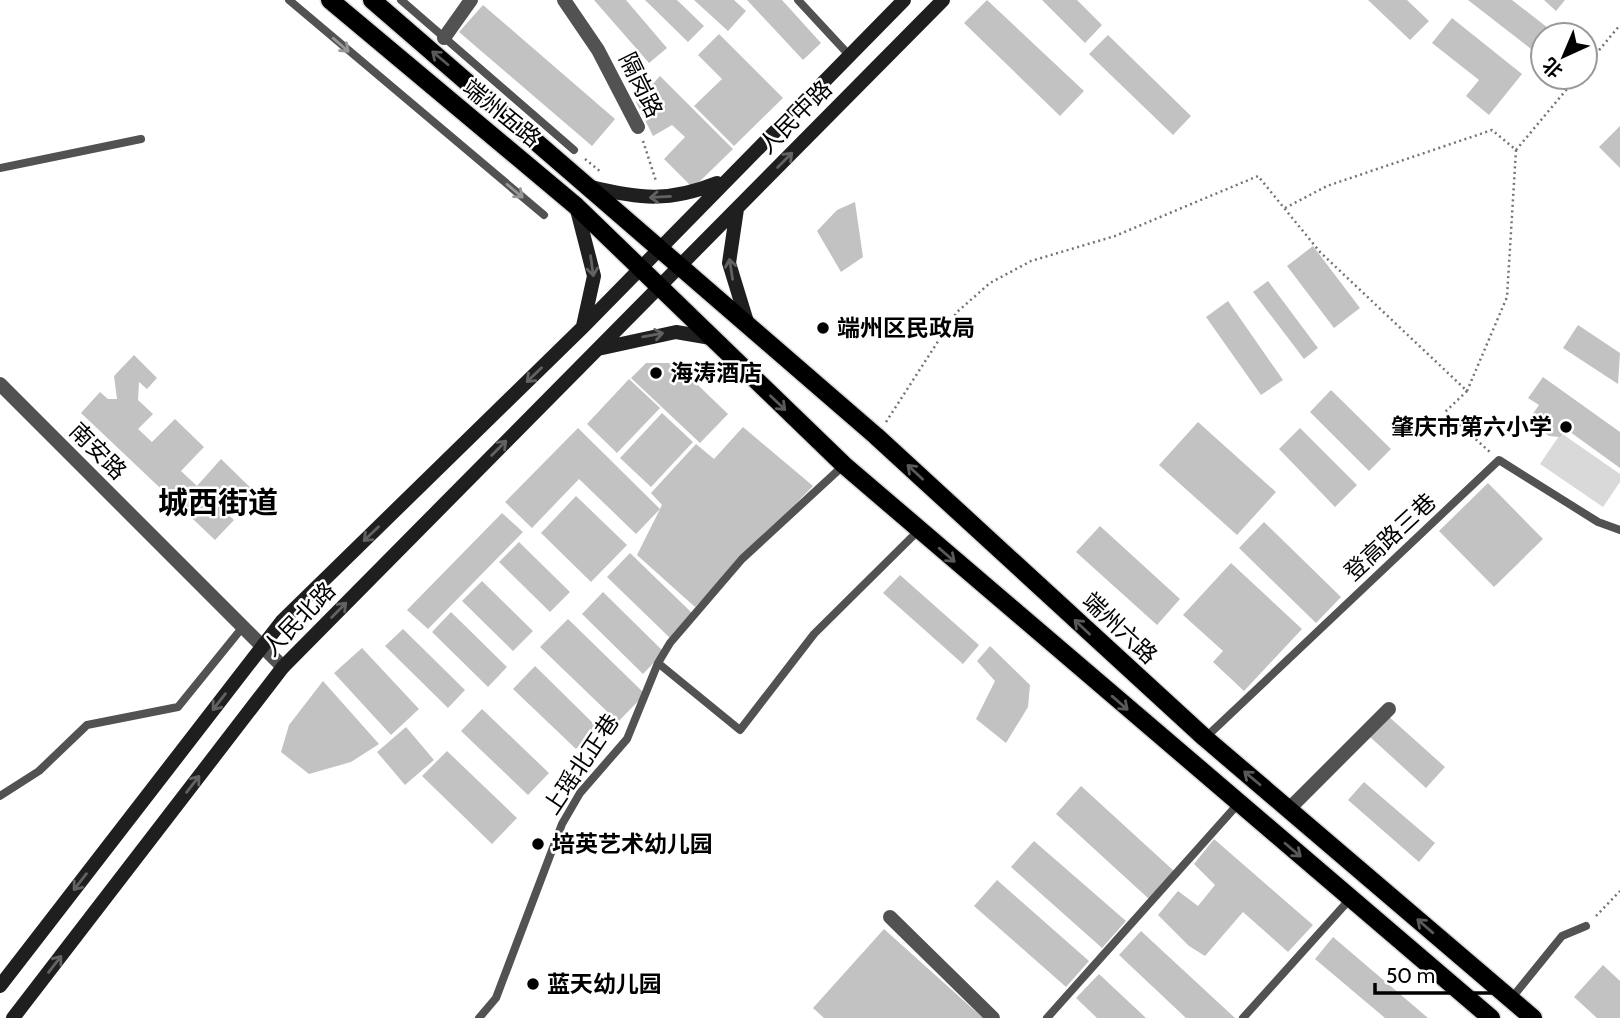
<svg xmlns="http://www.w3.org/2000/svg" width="1620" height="1018" font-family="Cabin,'Noto Sans SC',sans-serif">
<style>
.green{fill:#d9d9d9}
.building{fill:#c2c2c2}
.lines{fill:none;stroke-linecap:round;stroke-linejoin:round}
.primary-casing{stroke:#dbdbdb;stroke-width:21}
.path{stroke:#747474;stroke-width:2.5;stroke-dasharray:2 3.5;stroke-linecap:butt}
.service{stroke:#525252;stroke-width:8}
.minor{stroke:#525252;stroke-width:14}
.secondary{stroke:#1f1f1f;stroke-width:14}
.primary{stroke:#000;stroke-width:18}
.oneway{stroke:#979797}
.oneway2{stroke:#595959}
.oneway3{stroke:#626262}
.poi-dot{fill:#000;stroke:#fff;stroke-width:2.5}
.labels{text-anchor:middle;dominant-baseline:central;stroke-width:5;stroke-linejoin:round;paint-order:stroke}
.street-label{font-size:23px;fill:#000;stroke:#fff}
.poi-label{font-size:23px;font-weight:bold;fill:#000;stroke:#fff;text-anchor:start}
.district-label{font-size:30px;font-weight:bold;fill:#000;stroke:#fff}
</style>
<rect width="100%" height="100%" fill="#fff"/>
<path class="green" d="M1561,433l59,41v8l-17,25 -63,-43z"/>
<path class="building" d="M594,0h32l41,48 -18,15z
M645,0h32l27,26 -16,16z
M694,0h40l12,11 -18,20z
M747,0h35l39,43 -18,17z
M987,0l97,91 -24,25 -96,-93z
M1042,0h35l25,25 -17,18z
M1368,0h39l22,21 -19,19z
M1468,0h44l45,35h-14l-3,21z
M1544,0h21l-9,11z
M483,5l132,114 -23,27 -133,-114z
M1452,18l70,56 -33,41 -23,-19 13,-16 -47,-37z
M719,34l64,64 -49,48 -40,-40 28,-27 -24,-24z
M1108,35l83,81 -18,19 -84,-81z
M660,76l73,73 -40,39 -29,-29 21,-22 -13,-12 -19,11 -17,-34z
M1620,126v42l-21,-21z
M855,202l8,55 -22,15 -24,-41 20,-21z
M1313,246l47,62 -26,20 -47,-62z
M1268,281l50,67 -14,11 -51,-67z
M1228,301l55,79 -22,15 -55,-78z
M1578,325l42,28 -2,31 -55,-36z
M134,355l23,23 -10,11 -8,-7 -1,18 15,14 -15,15 14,13 23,-23 29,28 -23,24 16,15 24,-27 35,34 -15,16 -11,-10 -9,9 13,12 -19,20 -134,-127 19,-21 8,7h9l-3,-23z
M646,363h29l53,51 -28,29 -69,-65z
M1543,377l77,55v36l-54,-39 -6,8 -11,-1 -15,-11 -2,-10 7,-10 -11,-7z
M629,379l31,29 -43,45 -30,-29z
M1331,390l60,59 -22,22 -59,-59z
M662,413l31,29 -42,45 -31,-29z
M1198,422l78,70 -39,43 -78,-70z
M743,427l70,59 -118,121 -58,-52 25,-50 -11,-12 45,-49 18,15z
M578,428l82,81 -24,25 -57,-55 -47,49 -27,-26z
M1300,428l57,57 -22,22 -56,-58z
M1488,483l55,56 -49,48 -55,-56z
M576,496l51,49 -36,37 -50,-49z
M502,513l21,19 -95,97 -21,-19z
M1264,522l77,75 -25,26 -77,-75z
M1100,526l80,73 -23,26 -81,-73z
M519,542l51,50 -20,20 -51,-50z
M630,553l63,61 -23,24 -63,-61z
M1231,563l71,66 -58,62 -31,-29 10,-11 -40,-36z
M900,575l79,70 -16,19 -80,-71z
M482,581l51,50 -20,20 -51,-50z
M603,592l61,60 -21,22 -61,-60z
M451,612l56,55 -19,20 -56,-55z
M568,619l77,75 -27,28 -78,-75z
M403,629l62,61 -17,18 -63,-62z
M990,646l40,39 -2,22 -22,36 -30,-24 19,-38 -18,-20z
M362,648l57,61 -28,26 -57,-62z
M535,666l62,61 -21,22 -63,-60z
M323,681l56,63 -28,18 -42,12 -28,-22 8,-27z
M482,709l67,64 -21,22 -67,-64z
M1387,715l58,52 -19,21 -57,-52z
M406,727l28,33 -29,25 -28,-33z
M447,751l70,67 -25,26 -70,-68z
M1364,782l71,61 -16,19 -71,-62z
M1081,786l93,85 -25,28 -93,-85z
M1214,839l99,86 -25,27 -45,-40 -38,44 -16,-10 -31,-31 20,-24 20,15 17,-21 -21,-21z
M1034,841l92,80 -24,27 -91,-81z
M997,880l92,81 -23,26 -92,-81z
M884,929l99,89h-159l-11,-10z
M1141,931l94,87h-49l-67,-63z
M1333,937l95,81h-43l-70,-59z
M1603,965l17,16v37h-23l-23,-21z
M1099,974l47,44h-49l-21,-20z"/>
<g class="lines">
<defs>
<path id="primary" d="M330,0l246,206 268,259 647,553
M372,0l504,436 329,302 328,280"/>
</defs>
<use href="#primary" class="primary-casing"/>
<path class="path" d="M1585,67l35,-42
M643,141l13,40
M1516,150l61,-73
M585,159l16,13
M1285,208l42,-22 165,-56 24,20
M1467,391l40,-94 9,-147
M886,422l71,-110 33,-29 41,-22 84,-25 143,-60 62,76 147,139 -22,21 45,40
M1596,916l24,-25"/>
<path class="service" d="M289,0l255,215
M401,0l173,150
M798,0l51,55
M0,168l141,-29
M658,663l82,67 74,-96 104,-103
M1205,738l294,-278 99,62 22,8
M0,796l39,-25 48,-46 91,-18 64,-79
M1511,999l51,-63 24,-10
M479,1018l17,-20 66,-174 18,-31 47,-54 31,-76 12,-20 72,-84 102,-94
M1047,1018l191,-214
M1243,1018l107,-119"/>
<path class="minor" d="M564,0l34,50 40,77
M444,38l27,-38
M0,384l283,283
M1289,809l100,-100
M890,917l103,101"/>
<path class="secondary" d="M591,187c49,12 79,15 126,-4
M576,206l18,70 -11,50
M737,209l-8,54 19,62
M598,349l78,-17 35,6
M0,986l282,-365 301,-294 321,-327
M13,1018l270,-351 660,-667"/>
<use href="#primary" class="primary"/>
</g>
<defs><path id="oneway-shaft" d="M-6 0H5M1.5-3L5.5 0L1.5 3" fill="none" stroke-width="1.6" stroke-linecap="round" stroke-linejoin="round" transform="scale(1.75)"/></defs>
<g class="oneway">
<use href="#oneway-shaft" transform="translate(341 45) rotate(41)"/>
<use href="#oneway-shaft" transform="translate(515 191) rotate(40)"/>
</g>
<g class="oneway2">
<use href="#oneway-shaft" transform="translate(440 58) rotate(-140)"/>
<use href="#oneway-shaft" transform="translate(778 403) rotate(44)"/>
<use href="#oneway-shaft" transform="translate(915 472) rotate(-137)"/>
<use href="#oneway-shaft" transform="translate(947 555) rotate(41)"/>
<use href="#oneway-shaft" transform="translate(1082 627) rotate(-137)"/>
<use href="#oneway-shaft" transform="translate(1120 703) rotate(41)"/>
<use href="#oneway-shaft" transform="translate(1252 778) rotate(-140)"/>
<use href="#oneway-shaft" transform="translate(1293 850) rotate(40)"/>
<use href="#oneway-shaft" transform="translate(1425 926) rotate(-139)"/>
</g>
<g class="oneway3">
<use href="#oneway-shaft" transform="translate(785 160) rotate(-45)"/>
<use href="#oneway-shaft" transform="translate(660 197) rotate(177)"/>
<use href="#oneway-shaft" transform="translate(592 266) rotate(82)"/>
<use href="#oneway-shaft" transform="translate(731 269) rotate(-99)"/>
<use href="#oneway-shaft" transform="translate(653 335) rotate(-10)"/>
<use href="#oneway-shaft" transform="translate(534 375) rotate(136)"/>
<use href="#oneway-shaft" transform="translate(499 448) rotate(-45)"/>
<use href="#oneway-shaft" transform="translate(371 534) rotate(136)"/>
<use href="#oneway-shaft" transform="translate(339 610) rotate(-45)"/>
<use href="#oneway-shaft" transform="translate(219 702) rotate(128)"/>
<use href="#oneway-shaft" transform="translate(193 784) rotate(-52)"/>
<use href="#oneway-shaft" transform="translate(80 882) rotate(128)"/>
<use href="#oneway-shaft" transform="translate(55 964) rotate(-52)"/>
</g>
<g class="poi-dot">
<circle cx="823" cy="328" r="7"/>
<circle cx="656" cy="373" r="7"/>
<circle cx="1566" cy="427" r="7"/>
<circle cx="538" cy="844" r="7"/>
<circle cx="533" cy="984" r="7"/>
</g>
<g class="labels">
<g class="street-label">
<text transform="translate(641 85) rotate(64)">隔岗路</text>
<text transform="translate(502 113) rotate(39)">端州五路</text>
<text transform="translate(795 117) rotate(-45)">人民中路</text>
<text transform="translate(98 451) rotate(45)">南安路</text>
<text transform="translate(1390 537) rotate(-43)">登高路三巷</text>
<text transform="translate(299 619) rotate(-46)">人民北路</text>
<text transform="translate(1120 628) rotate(43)">端州六路</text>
<text transform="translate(581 764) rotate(-56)">上瑶北正巷</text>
</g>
<g class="poi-label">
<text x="837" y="328">端州区民政局</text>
<text x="670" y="373">海涛酒店</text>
<text x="1552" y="427" text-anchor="end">肇庆市第六小学</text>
<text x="552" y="844">培英艺术幼儿园</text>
<text x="547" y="984">蓝天幼儿园</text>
</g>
<g class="district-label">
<text x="218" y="502">城西街道</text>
</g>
</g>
<g transform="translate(1564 56) rotate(224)"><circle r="33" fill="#ffffff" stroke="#999999" stroke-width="2"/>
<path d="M0-5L12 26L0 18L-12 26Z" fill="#000000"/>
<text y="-10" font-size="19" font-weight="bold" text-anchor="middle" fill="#000000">北</text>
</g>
<path d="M1375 983v10h128v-10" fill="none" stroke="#000000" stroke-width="3.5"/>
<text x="1386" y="983" font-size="21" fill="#000000" stroke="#ffffff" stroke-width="5" paint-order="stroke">50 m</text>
</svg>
